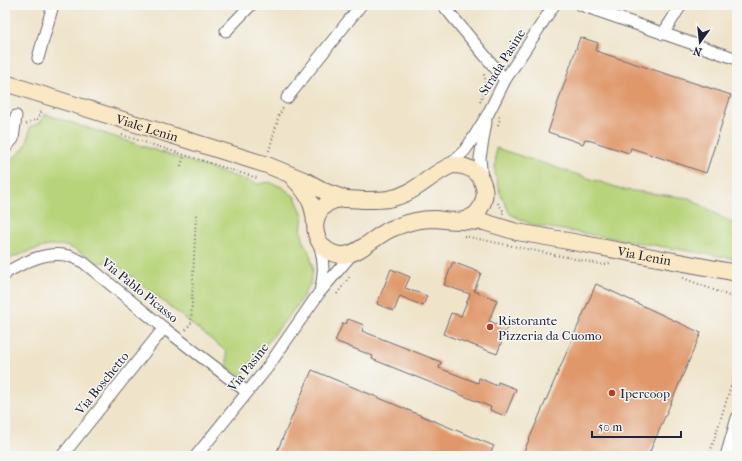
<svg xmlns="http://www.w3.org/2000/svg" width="742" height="461" font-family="'IM FELL French Canon',serif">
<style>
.green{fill:#b8d47a;stroke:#6d7b5a}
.building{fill:#e0986a}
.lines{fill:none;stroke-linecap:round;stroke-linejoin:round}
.minor-casing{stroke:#6a666d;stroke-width:13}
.secondary-casing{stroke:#6a666d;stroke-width:18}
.path{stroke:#6a666d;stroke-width:2;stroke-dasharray:1 3;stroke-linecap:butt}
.minor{stroke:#fff;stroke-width:11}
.secondary{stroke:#fae7c3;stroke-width:16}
.poi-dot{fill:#c8321e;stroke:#f6f6f2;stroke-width:1.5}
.labels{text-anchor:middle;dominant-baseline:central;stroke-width:3;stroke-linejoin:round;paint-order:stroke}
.street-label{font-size:13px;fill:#22223b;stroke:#f6f6f2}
.poi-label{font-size:13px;fill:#22223b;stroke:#f6f6f2;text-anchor:start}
</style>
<rect width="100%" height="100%" fill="#f6f6f2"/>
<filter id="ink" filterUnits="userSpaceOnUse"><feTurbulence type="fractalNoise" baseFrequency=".025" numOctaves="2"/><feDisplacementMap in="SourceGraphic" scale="8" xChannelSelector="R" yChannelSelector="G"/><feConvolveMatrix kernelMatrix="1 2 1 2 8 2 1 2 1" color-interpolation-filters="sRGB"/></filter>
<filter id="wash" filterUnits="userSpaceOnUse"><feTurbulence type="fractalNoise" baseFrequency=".012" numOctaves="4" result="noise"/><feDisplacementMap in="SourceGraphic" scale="16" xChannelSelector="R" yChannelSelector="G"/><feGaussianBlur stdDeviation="0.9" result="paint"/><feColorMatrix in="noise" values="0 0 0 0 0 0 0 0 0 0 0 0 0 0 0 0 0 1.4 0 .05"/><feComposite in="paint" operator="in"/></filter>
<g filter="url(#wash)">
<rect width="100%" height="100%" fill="#efe4ca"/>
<path class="green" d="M45,114l213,70 11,-2 13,5 13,10 8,18 -2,16 3,12 6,11 3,15 -3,15 -11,19 -58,73 -13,-9 -2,-16 -114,-90 -15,2c-27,-19 -37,-23 -69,-11 -8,3 -16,5 -23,9v-73l5,-28c15,-10 18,-15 20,-33l11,-5z
M496,148l129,42 64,8 48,28v33l-204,-34 -23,-11 -10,-21 -5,-19z"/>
<g id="blocks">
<path class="building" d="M580,37l18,6 -2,8 135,44 -25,78 -75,-25 -2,5 -44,-14 -2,5 -35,-12z
M453,262l28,11 -7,18 23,9 -8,21 18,7 -10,26 -54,-20 8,-21 10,3 9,-22 -26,-9z
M391,269l19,8 -5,11 22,8 -4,10 -23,-10 -6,15 -17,-7z
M596,284l105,49 -53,123h-62l-7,-3 -7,3h-50z
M348,319l16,6 -2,6 79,31 -2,6 39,15 1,-5 18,8 1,-4 18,7 -11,27 -15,-6 1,-3 -119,-48 1,-3 -38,-15 8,-18 3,1z
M312,370l182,76 -5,10h-214z"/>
</g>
</g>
<g filter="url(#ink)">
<use href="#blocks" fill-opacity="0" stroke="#6a666d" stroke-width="1"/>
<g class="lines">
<defs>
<path id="minor" d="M443,5l62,75
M581,5l156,54
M226,31l25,-26
M663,34l18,-29
M38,58l15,-53
M287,98l74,-93
M5,148l8,-9 3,-23
M449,166l16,-16 7,-10 16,-26 17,-34 49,-75
M482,181l-2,-23 6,-36
M319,243c5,17 6,31 1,48
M5,275l2,-3c18,-10 40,-22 62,-16 4,1 9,4 14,6l81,66 83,64
M62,456l102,-128
M196,456l71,-88 52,-75 33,-39
M726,456l11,-38"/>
<g id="secondary">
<path id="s1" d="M5,83l262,82 39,16 20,11 20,7"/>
<path d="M452,165c13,0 27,5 31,19 4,11 0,25 -10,32 -12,8 -25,4 -39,3 -13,0 -26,3 -38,8 -18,5 -36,28 -53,28 -28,0 -38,-37 -15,-52 12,-7 27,-3 39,-3 7,0 14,0 21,-1 29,-5 40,-24 64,-34z"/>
<path d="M293,178c14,14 21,25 22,46"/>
<path id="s2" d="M462,221l22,1 33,10 35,6 185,35"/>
</g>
</defs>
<use href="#minor" class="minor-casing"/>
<use href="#secondary" class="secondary-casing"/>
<path class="path" d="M480,102c5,-12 8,-17 3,-30
M26,124l12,-5 4,-9
M498,125l2,-6 -1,-3
M122,135l135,43
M269,151l10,-36 4,-7
M181,166l3,-10
M498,203l6,9 -2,2
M464,236l140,29 6,-2
M683,278l54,21
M337,294l13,-18
M186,330l5,-7 5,-109
M709,456l28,-89"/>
<use href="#minor" class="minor"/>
<use href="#secondary" class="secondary"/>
</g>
</g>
<g class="poi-dot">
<circle cx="490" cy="327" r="4"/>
<circle cx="612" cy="393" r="4"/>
</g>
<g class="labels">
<g class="street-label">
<text transform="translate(502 62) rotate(-58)">Strada Pasine</text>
<text stroke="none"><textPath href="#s1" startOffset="149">Viale Lenin</textPath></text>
<text stroke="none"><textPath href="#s2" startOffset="186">Via Lenin</textPath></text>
<text transform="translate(140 290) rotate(39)">Via Pablo Picasso</text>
<text transform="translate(248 367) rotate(-52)">Via Pasine</text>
<text transform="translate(102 383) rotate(-51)">Via Boschetto</text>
</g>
<g class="poi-label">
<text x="498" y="320">Ristorante<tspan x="498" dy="15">Pizzeria da Cuomo</tspan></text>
<text x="620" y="393">Ipercoop</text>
</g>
</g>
<rect width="742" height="461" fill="none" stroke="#f6f6f2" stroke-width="20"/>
<g transform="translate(700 42) rotate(195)" stroke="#f6f6f2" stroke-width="3" paint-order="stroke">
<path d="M0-3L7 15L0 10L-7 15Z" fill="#22223b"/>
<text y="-6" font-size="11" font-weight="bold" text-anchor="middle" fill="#22223b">N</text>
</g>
<path d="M592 431v6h89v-6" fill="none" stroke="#22223b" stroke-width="2"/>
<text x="598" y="431" font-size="12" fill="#22223b" stroke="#f6f6f2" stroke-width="3" paint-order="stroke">50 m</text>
</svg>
